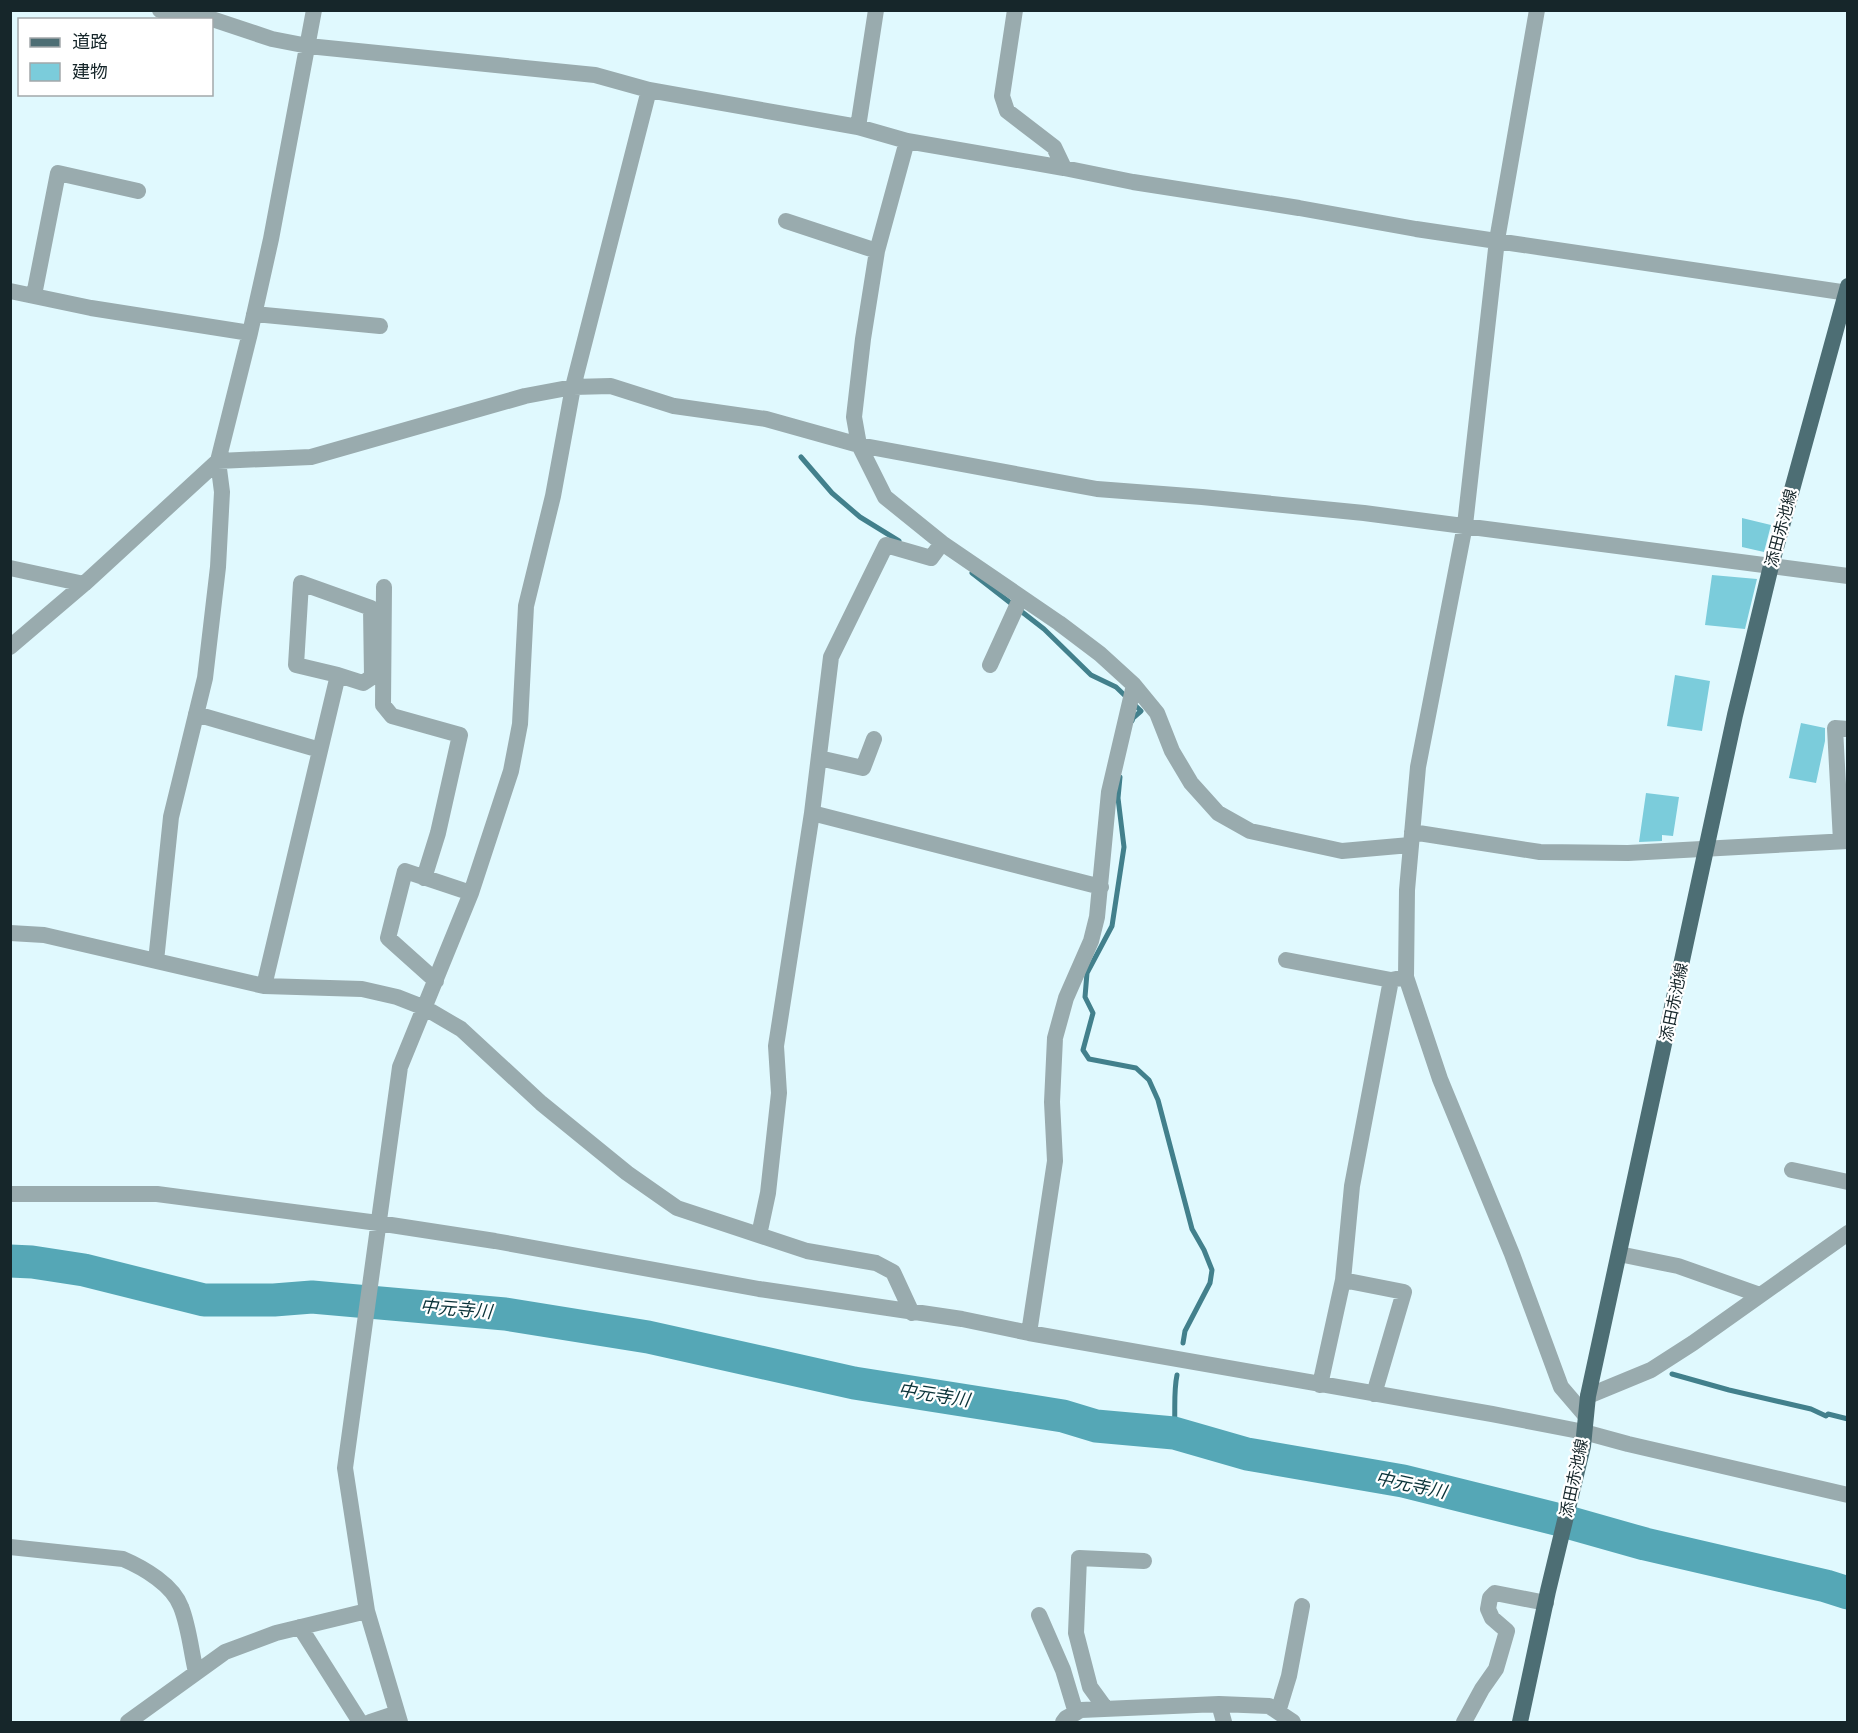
<svg xmlns="http://www.w3.org/2000/svg" width="1858" height="1733" font-family="Helvetica,'Noto Sans JP',sans-serif">
<style>
.lines{fill:none;stroke-linecap:round;stroke-linejoin:round}
.stream{stroke:#42808c;stroke-width:5}
.river{stroke:#55a7b6;stroke-width:33}
.building{fill:#7bccdb}
.minor{stroke:#99abae;stroke-width:16}
.primary{stroke:#4d6e74;stroke-width:16}
.labels{text-anchor:middle;dominant-baseline:central;stroke-width:4.5;stroke-linejoin:round;paint-order:stroke}
.street-label{font-size:16px;fill:#16262a;stroke:#fff}
.water-label{font-size:18px;font-style:italic;fill:#0a3339;stroke:#fff}
</style>
<rect width="100%" height="100%" fill="#e0f9fe"/>
<g class="lines">
<path class="stream" d="M801,457l31,36 28,24 39,24
M972,573l72,56 47,46 25,12 25,24 -8,7 -1,3
M1120,777l-2,21 6,49 -12,79 -25,47 -2,24 8,16 -10,37 6,9 47,9 13,12 9,20 34,129 12,21 8,20 -2,13 -25,48 -2,12
M1672,1374l57,16 82,19 15,7 2,-2 20,5
M1174,1433c2,-19 -1,-39 3,-58"/>
<path class="river" d="M10,1261l22,1 52,8 120,30h70l38,-3 193,17 143,23 206,46 209,33 33,10 78,7 73,21 156,27 157,39 85,24 181,42 22,7"/>
</g>
<path class="building" d="M1742,518l29,7 -7,27 -22,-5z
M1712,575l45,4 -12,50 -40,-4z
M1675,675l35,6 -8,50 -35,-5z
M1801,723l24,5v13l-9,42 -27,-5z
M1646,793l33,4 -6,39 -11,-1v6l-23,1z"/>
<g class="lines">
<path class="minor" d="M160,10l40,5 72,24 36,7 287,29 54,15 209,37 49,14 157,27 69,14 166,26 117,21 432,64
M1015,10l-13,86 5,15 47,36 10,21
M1537,10l-40,230 -32,285 -47,242 -11,123 -1,87 34,102 72,175 49,133 24,28
M858,127l18,-117
M907,141l-30,110 -14,88 -9,78 5,28 26,52 57,46 117,80 41,31 34,31 23,28 15,38 19,32 27,30 32,18 92,20 68,-6
M786,221l91,30
M10,291l81,17 159,25
M34,295l24,-122 80,18
M254,314l126,12
M942,543l-11,15 -45,-13 -55,112 -19,156 289,74
M10,568l74,16
M384,587l-1,118 9,11 68,19 -22,98 -14,45
M10,647l74,-63 134,-123 93,-4 214,-61 48,-9 38,-1 63,20 92,13 93,26 238,44 105,8 162,16 484,63
M990,665l31,-68
M196,714l124,36
M819,758l44,10 11,-29
M1412,832l128,20 88,1 220,-12
M1841,841l-6,-113 13,1
M10,933l34,2 220,51 98,3 35,8 28,11 36,21 80,74 86,70 50,35 130,43 69,12 17,9 19,41
M1286,960l105,20
M156,961l15,-144 34,-139 13,-111 4,-75 -4,-31 32,-128 21,-94 43,-229
M436,981l-48,-43 17,-67 66,22
M264,986l74,-311 -42,-10 5,-82 70,25 1,69 -9,6 -25,-8
M1792,1170l56,12
M10,1194h147l221,29 117,18 264,48 203,30 67,14 463,81 92,18 44,12 220,51
M759,1235l9,-42 11,-100 -3,-47 36,-233
M1619,1254l59,12 82,29
M1343,1280l61,12 -30,102
M1029,1333l26,-172 -3,-59 3,-64 11,-40 25,-57 6,-24 12,-125 25,-107
M1320,1385l23,-105 9,-94 39,-206 15,-3
M1588,1396l63,-26 42,-27 155,-110
M10,1547l113,12c21,9 50,26 58,48 8,20 10,44 15,65
M1039,1615l24,55 13,43
M300,1627l60,95
M1219,1704l5,18
M1106,1709l-16,-22 -14,-54 3,-75 65,3
M1278,1712l11,-36 13,-70
M128,1722l97,-70 51,-19 91,-22
M370,1722l27,-9
M400,1722l-33,-111 -22,-143 55,-401 71,-174 40,-122 9,-47 6,-118 27,-110 20,-109 76,-297
M1063,1722l3,-4 15,-8 138,-6 50,2 24,16
M1464,1722l18,-33 14,-20 11,-38 -15,-13 -4,-9 2,-11 5,-5 51,10"/>
<path class="primary" d="M1520,1722l28,-131 35,-145 5,-50 147,-681 36,-149 77,-280"/>
</g>
<g class="labels">
<g class="street-label">
<text transform="translate(1781 528) rotate(-75)">添田赤池線</text>
<text transform="translate(1674 1002) rotate(-78)">添田赤池線</text>
<text transform="translate(1574 1478) rotate(-78)">添田赤池線</text>
</g>
<g class="water-label">
<text transform="translate(456 1309) rotate(5)">中元寺川</text>
<text transform="translate(934 1395) rotate(9)">中元寺川</text>
<text transform="translate(1411 1485) rotate(12)">中元寺川</text>
</g>
</g>
<rect width="1858" height="1733" fill="none" stroke="#16262a" stroke-width="24"/>
<rect x="18" y="18" width="195" height="78" fill="#ffffff" stroke="#a2a8aa" stroke-width="1.5"/>
<rect x="30" y="38" width="30" height="9" fill="#4d6e74" stroke="#a2a8aa" stroke-width="1.5"/>
<text x="72" y="48" font-size="18" fill="#16262a">道路</text>
<rect x="30" y="63" width="30" height="18" fill="#7bccdb" stroke="#a2a8aa" stroke-width="1.5"/>
<text x="72" y="78" font-size="18" fill="#16262a">建物</text>
</svg>
